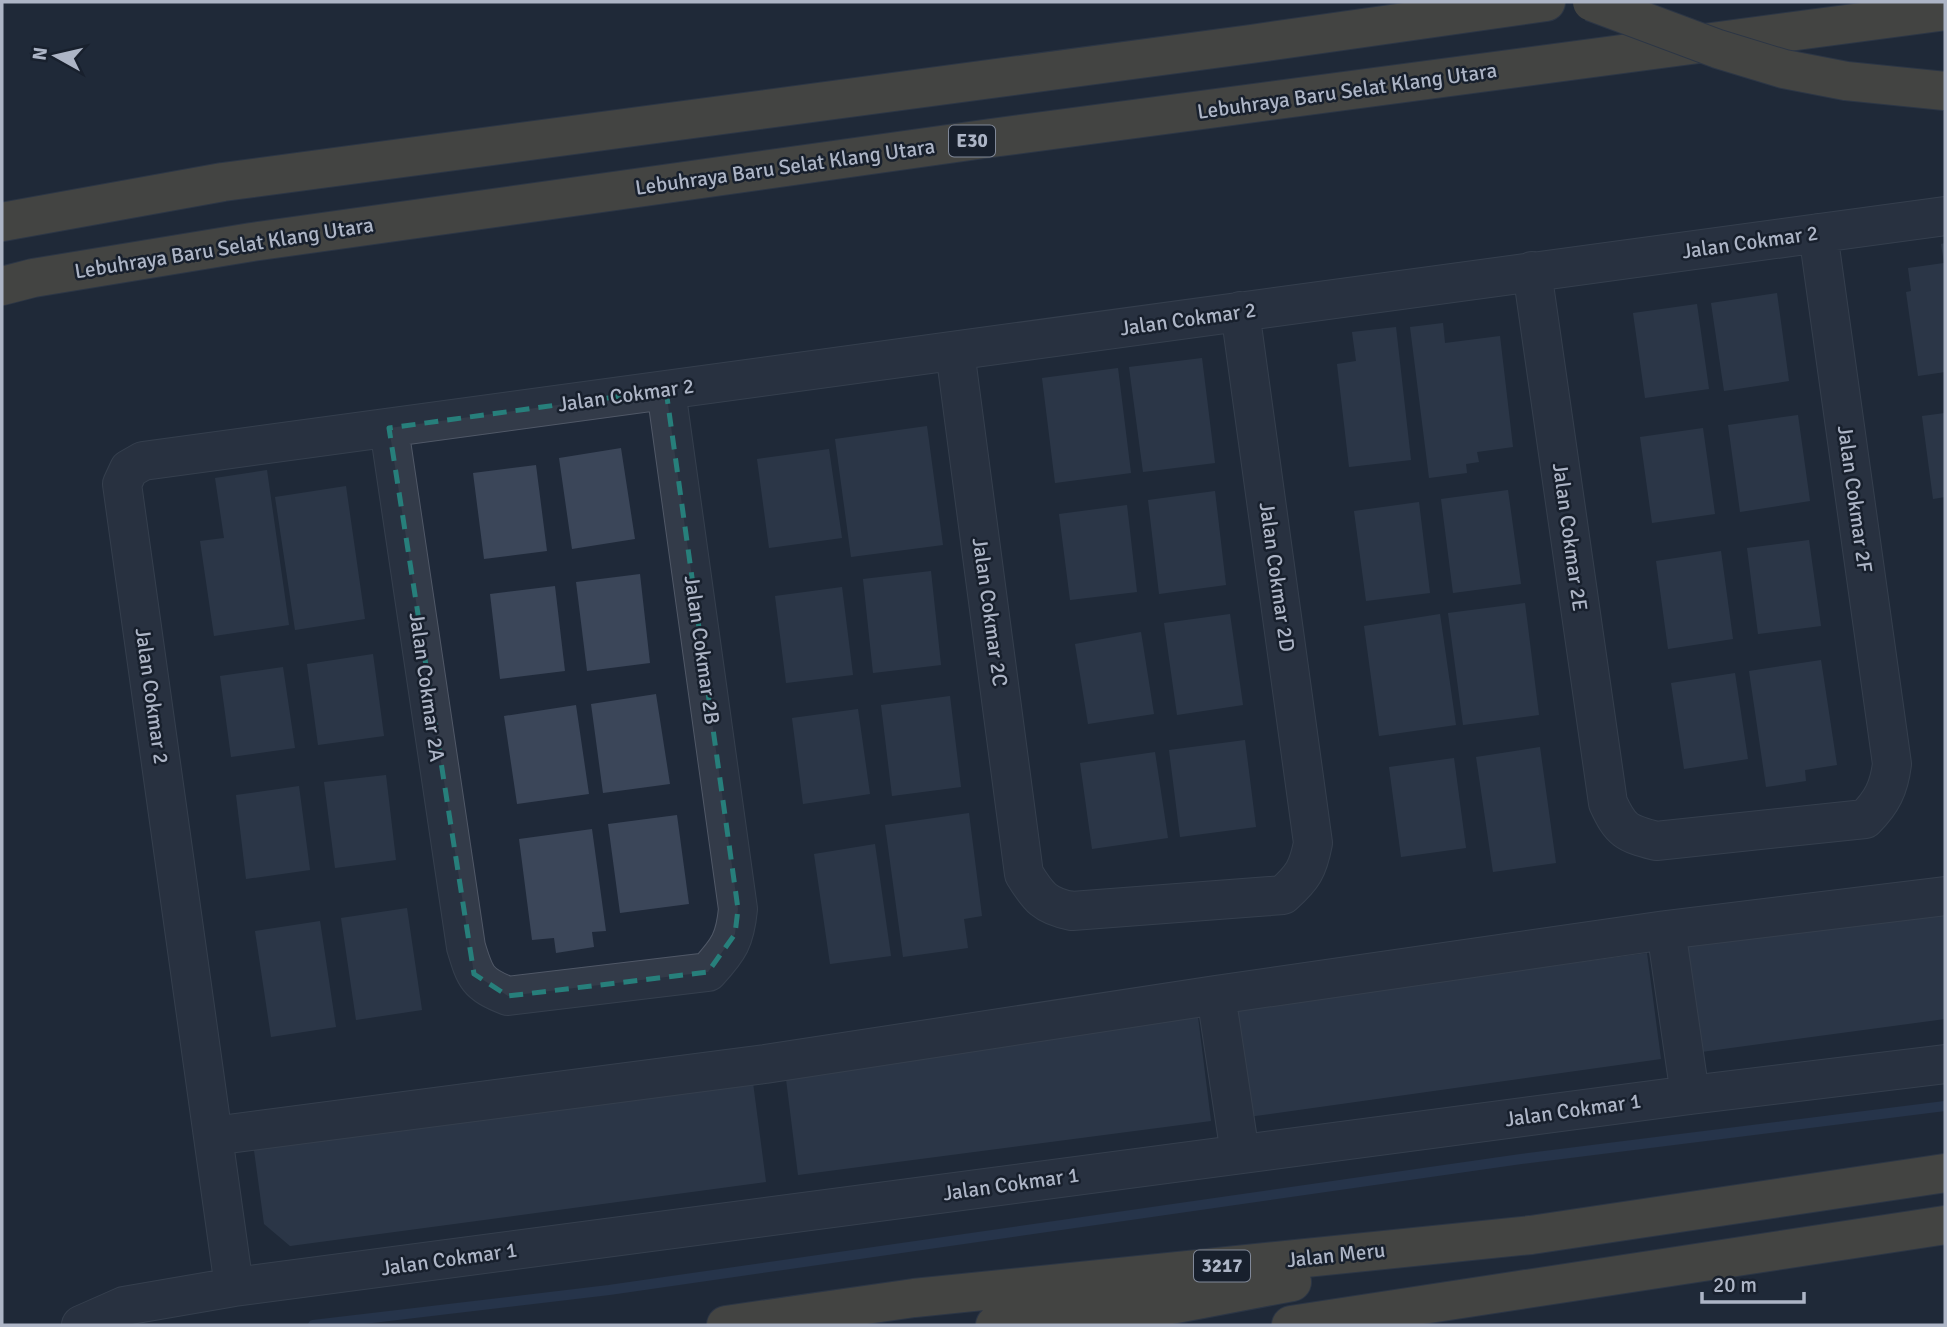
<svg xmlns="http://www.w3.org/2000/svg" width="1947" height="1327" font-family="Signika,sans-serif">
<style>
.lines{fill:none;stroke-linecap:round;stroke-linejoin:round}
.stream{stroke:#30405f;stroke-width:10}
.building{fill:#3b4659}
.minor-casing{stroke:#505867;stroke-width:40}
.highway-casing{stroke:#3d4554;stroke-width:40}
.minor{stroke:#333b49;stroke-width:38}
.highway{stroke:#70654f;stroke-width:38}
.highway-bridge-casing{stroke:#3d4554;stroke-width:40;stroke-linecap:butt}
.highway-bridge{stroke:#70654f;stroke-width:38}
.marked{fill:none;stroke:#277f7b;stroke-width:5;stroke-dasharray:14 9;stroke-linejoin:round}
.labels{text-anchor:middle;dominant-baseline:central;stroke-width:5;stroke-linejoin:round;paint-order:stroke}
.shield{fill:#18202d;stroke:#808898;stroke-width:2}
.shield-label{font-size:19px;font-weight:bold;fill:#adb5c6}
.street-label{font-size:21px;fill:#adb5c6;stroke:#18202d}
</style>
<rect width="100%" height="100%" fill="#1f2939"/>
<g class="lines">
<path class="stream" d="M313,1325l296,-35 912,-131 424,-53"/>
</g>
<path class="building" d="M1945,243v129l-27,4 -12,-84 5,-1 -3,-23 36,-5 -3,-19z
M1777,293l12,88 -65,10 -13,-88z
M1697,304l12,85 -64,9 -12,-85z
M1443,323l2,20 55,-7 13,111 -36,5 2,10 -13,2 1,9 -38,5 -19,-151z
M1396,327l15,133 -62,7 -12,-103 19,-3 -4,-29z
M1202,358l13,105 -72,9 -14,-105z
M1118,368l13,105 -76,10 -13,-105z
M1945,413v84l-12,2 -11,-83z
M1798,415l12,86 -70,11 -12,-87z
M927,426l16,119 -92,12 -16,-118z
M1703,428l12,86 -63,9 -12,-86z
M621,448l14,91 -63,10 -13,-91z
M829,449l13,89 -73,10 -12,-89z
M536,465l11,86 -63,8 -11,-86z
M267,470l22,155 -75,11 -14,-95 24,-3 -9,-60z
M346,486l19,133 -70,11 -20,-133z
M1508,490l13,94 -68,9 -12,-94z
M1215,491l11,94 -67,9 -11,-94z
M1419,502l11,91 -64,8 -12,-90z
M1127,505l10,87 -67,8 -11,-86z
M1809,540l12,86 -63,8 -11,-86z
M1721,551l12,88 -65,10 -12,-88z
M931,571l10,94 -68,8 -10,-94z
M640,574l10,89 -63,8 -11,-89z
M555,586l10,85 -65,8 -10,-85z
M842,587l11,88 -67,8 -11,-87z
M1525,603l14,112 -76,10 -15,-112z
M1230,614l13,91 -66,10 -13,-92z
M1440,614l16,111 -77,11 -15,-110z
M1141,632l13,82 -66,10 -13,-80z
M373,654l11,82 -66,9 -11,-81z
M1821,660l16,105 -32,5 1,11 -40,6 -17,-116z
M283,667l12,81 -64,9 -11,-81z
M1735,673l13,86 -64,10 -13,-86z
M656,694l14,90 -67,9 -12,-89z
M950,696l11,91 -69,9 -11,-91z
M576,705l13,89 -72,10 -13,-88z
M858,709l12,85 -67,10 -11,-86z
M1245,740l11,87 -76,10 -11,-87z
M1540,747l16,116 -63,9 -17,-115z
M1155,752l13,86 -76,11 -12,-86z
M1454,758l12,90 -65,9 -12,-90z
M386,775l10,85 -61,8 -11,-86z
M299,786l11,84 -64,9 -10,-84z
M969,813l13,103 -18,3 4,29 -65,9 -18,-132z
M677,815l12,89 -69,9 -12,-89z
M592,829l14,102 -14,1 2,15 -38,6 -2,-15 -22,2 -13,-101z
M875,844l16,112 -61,8 -16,-110z
M407,908l15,102 -66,10 -15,-102z
M1945,912v107l-251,34 -13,-106z
M320,921l16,106 -65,10 -16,-106z
M1647,953l14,106 -413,58 -14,-107z
M1198,1017l13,104 -413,54 -13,-104z
M752,1075l14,107 -476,64 -26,-22 -11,-81z"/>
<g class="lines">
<defs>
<path id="minor" d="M1532,271l76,532c13,28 18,30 48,38l209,-22c17,-17 24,-31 27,-55l-74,-531
M955,351l69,523c14,23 21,32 48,37l211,-16c20,-18 25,-26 30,-52l-73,-532
M389,428l77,519c9,30 11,37 42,49l200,-24c21,-23 27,-32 30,-63l-72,-519
M1666,930l24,165
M1216,995l24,159
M213,1136l552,-72 451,-69 450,-65 279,-34
M234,1287l-112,-803 7,-15 14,-8 1802,-245
M81,1325l43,-19 110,-19 1456,-192 255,-31"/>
<path id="highway" d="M2,222l221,-40 1028,-138 295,-42
M2,286l31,-8 219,-36 732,-103 961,-128
M726,1325l188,-27 617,-63 414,-62
M995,1325l170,-19 127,-24
M1291,1325l654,-100"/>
</defs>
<use href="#minor" class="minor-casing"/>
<use href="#highway" class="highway-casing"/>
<use href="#minor" class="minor"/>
<use href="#highway" class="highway"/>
<defs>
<path id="highway-bridge" d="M1592,2l126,47 66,20 62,12 99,10"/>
</defs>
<use href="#highway-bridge" class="highway-bridge-casing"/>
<use href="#highway-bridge" class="highway-bridge"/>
</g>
<path d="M0 0H1947V1327H0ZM666,390l72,519 -3,25 -27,38 -200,24 -34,-22 -85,-546z" fill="#1f2939" fill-opacity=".55" fill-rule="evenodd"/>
<path class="marked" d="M666,390l72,519 -3,25 -27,38 -200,24 -34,-22 -85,-546z"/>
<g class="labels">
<g class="shield">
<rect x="949" y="125.5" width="46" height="31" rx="5"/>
<rect x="1194" y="1250.5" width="56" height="31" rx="5"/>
</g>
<g class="shield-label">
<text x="972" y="141">E30</text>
<text x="1222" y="1266">3217</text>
</g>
<g class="street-label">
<text transform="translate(1347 91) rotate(-8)">Lebuhraya Baru Selat Klang Utara</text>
<text transform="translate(785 167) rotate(-8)">Lebuhraya Baru Selat Klang Utara</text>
<text transform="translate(1750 242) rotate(-8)">Jalan Cokmar 2</text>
<text transform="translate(224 248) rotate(-9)">Lebuhraya Baru Selat Klang Utara</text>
<text transform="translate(1188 319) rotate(-8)">Jalan Cokmar 2</text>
<text transform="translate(626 395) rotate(-8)">Jalan Cokmar 2</text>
<text transform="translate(1855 499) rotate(82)">Jalan Cokmar 2F</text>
<text transform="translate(1570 537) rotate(82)">Jalan Cokmar 2E</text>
<text transform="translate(1277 577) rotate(82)">Jalan Cokmar 2D</text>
<text transform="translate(990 612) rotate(82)">Jalan Cokmar 2C</text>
<text transform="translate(702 650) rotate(82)">Jalan Cokmar 2B</text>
<text transform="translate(427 687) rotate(82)">Jalan Cokmar 2A</text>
<text transform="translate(152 696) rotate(82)">Jalan Cokmar 2</text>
<text transform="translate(1573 1110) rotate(-8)">Jalan Cokmar 1</text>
<text transform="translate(1011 1184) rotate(-8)">Jalan Cokmar 1</text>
<text transform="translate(1336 1255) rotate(-6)">Jalan Meru</text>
<text transform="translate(449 1259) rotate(-8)">Jalan Cokmar 1</text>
</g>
</g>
<rect width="1947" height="1327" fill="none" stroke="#adb5c6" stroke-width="7"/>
<g transform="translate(56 56) rotate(278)" stroke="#18202d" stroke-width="5" paint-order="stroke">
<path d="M0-5L12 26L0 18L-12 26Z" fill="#adb5c6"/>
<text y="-10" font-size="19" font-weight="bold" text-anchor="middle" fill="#adb5c6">N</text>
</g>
<path d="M1702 1292v10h102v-10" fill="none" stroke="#adb5c6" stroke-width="3.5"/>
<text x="1713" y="1292" font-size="21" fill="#adb5c6" stroke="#18202d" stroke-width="5" paint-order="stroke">20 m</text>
</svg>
